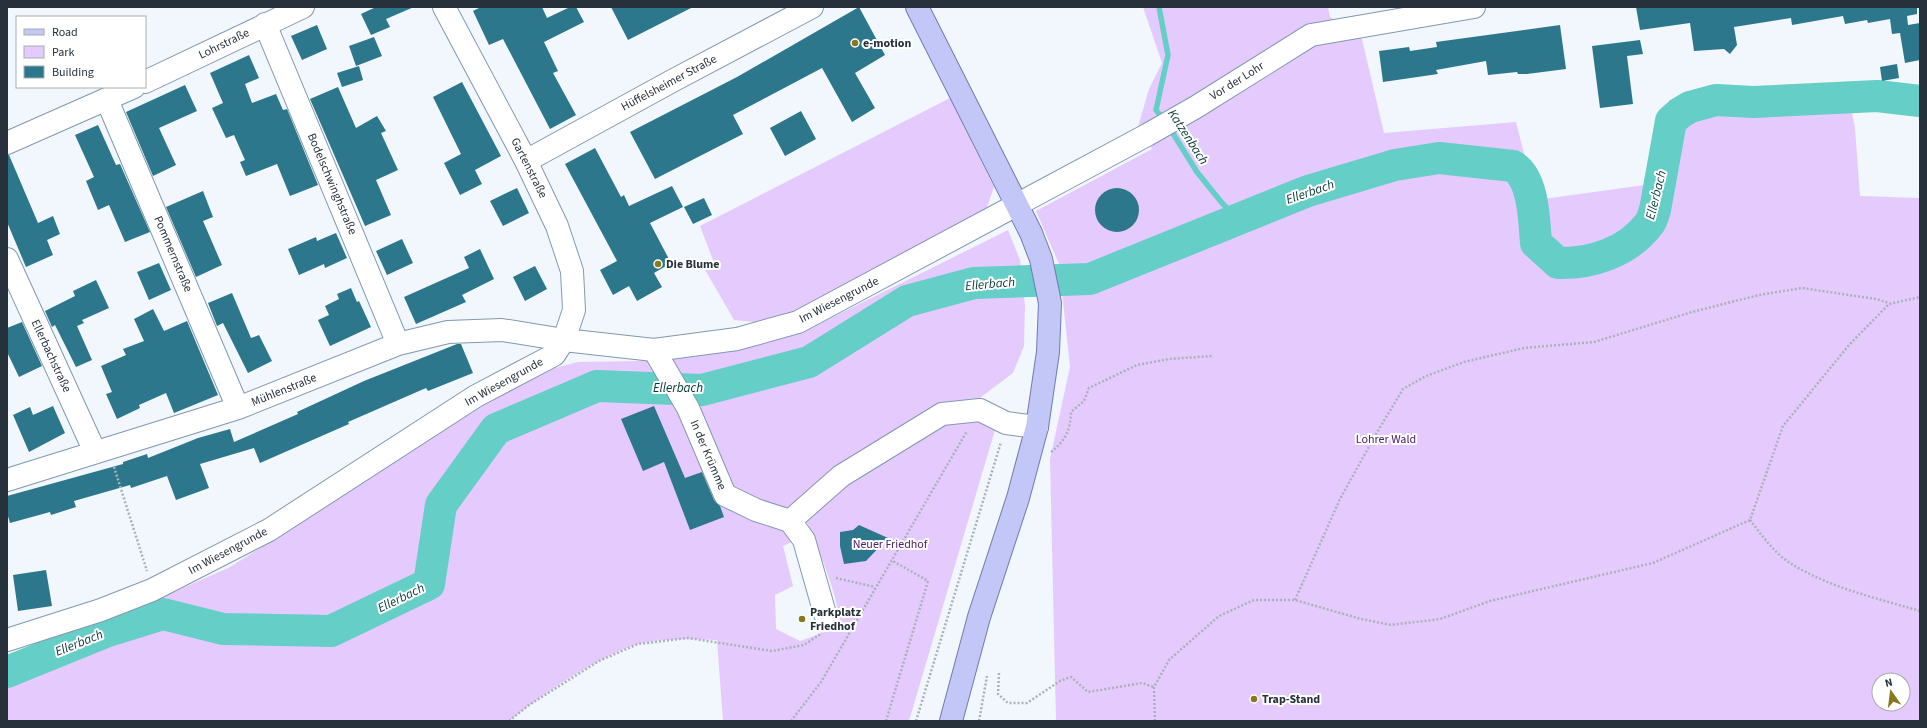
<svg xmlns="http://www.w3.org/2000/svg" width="1927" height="728" font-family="'Source Sans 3',sans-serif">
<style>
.green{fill:#e5cafe;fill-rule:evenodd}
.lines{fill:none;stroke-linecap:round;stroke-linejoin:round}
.stream{stroke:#65cec6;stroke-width:5.5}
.river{stroke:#65cec6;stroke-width:32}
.building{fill:#2d778c}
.minor-casing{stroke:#8099b2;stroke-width:24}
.major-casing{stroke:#717ab2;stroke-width:24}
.path{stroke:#aab2b8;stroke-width:2.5;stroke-dasharray:2 2;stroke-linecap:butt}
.minor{stroke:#fff;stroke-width:22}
.major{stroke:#c2c7f7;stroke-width:22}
.poi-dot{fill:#88791e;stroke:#fff;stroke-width:1.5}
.labels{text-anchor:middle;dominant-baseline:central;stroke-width:4;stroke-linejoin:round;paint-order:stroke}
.poi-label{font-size:12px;font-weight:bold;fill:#26313b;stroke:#fff;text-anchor:start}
.street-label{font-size:12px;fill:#26313b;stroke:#fff}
.park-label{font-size:12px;fill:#4d216d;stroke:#fff}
.water-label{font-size:13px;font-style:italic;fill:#043836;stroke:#fff}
</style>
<rect width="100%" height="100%" fill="#f1f7fc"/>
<path class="green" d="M1143,7h185l2,10 32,22 22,94 132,-11 20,78 123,-17 10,-83 64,-8 114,-6 8,42 5,68 60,2v523h-864l-6,-262 20,-92 -11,-103 -23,-53 116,-62 -14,-22 11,-38 13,-26zM1879,680h24v24h-24z
M950,98l44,89 -8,23 -185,100 -37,13 -30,-3 -30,-52 9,-8 -13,-34z
M1008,230l12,30 5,46 -1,40 -11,27 -32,24 3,27 11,6 -86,291h-186l-6,-81c-23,-1 -56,-2 -79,4 -40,12 -97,51 -129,77h-502v-55l83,-34 39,-20 101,-45 97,-61 106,-83 -9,21 19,-25 73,-35 39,-16 23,-6 61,-1 87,-9 73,-18zM805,518c15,35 30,69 36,108l-41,15 -24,-12 -1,-34 18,-9 -10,-40 13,-6z"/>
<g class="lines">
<path class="stream" d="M1159,7l9,48 -12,55 8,10
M1169,127l28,45 25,31 17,17"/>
<path class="river" d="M7,672l101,-41 55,-17 60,15 108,2 98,-47 12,-79 55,-76 101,-43 105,4 107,-28 98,-61 67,-18 116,-4 218,-88 87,-26 44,-7 74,8c21,13 21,54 23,77l22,20c33,1 70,-11 91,-39 3,-3 4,-9 6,-14l16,-89 9,-8 10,-6 26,-7 38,2 123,-6 43,5"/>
</g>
<path class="building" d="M376,7h38l-28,12 4,8 -19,8 -10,-21z
M481,7h61l5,11 23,-11h6l8,15 -40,20 14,29 -5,2 23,42 -26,14 -47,-90 -14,6 -16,-34z
M611,7h82l-65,33z
M859,7l26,48 -30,18 20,35 -23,14 -30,-54 -89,47 10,19 -88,45 -25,-47 107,-55z
M1636,7h281v7l-10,2 1,9 12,-2v37l-15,3 -5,-30 -8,1 -2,-15 -22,4 -1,-3 -22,4 -2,-8 -51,9 -1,-7 -57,9 3,18 -7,9 -6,-5 -30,2 -4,-28 -50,7z
M317,25l10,24 -25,11 -11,-24z
M1560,25l6,44 -39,5h-9l-1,-2 -29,3 -2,-14 -50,9 2,4 -55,8 -4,-31 30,-4 1,4 27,-4 -1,-5z
M374,37l8,19 -26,10 -7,-20z
M1640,40l3,14 -16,2 6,48 -33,4 -8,-62z
M249,55l10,23 -14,6 7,19 24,-9 7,16 4,-1 31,76 -28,11 -13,-32 -31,12 -6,-14 5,-2 -11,-25 -8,3 -14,-30 11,-5 -13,-30z
M1897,64l2,14 -17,3 -2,-14z
M359,66l4,14 -21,7 -5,-14z
M462,82l39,74 -26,14 7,14 -22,11 -16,-32 17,-9 -28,-57z
M185,85l12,26 -38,17 17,37 -23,11 -27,-64z
M338,87l18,41 21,-12 9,15 -5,2 17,37 -22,10 15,35 -26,11 -55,-127z
M801,111l15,28 -31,17 -15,-28z
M98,125l18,40 4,-1 30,68 -25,10 -16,-37 -11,5 -12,-29 8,-4 -19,-42z
M595,148l26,49 3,-2 5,11 43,-20 11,21 -33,16 21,40 -17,10 8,14 -25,14 -8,-15 -16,9 -13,-25 17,-9 -52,-97z
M7,155h2l29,68 15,-7 7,18 -13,6 6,15 -27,12 -19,-45z
M517,188l12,25 -26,13 -13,-25z
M1095 210a22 22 0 1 1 44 0a22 22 0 1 1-44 0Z
M203,191l10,26 -10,4 19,44 -26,12 -30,-70z
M704,198l8,17 -19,9 -9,-17z
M336,233l11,25 -22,10 -1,-4 -25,11 -11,-26 28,-12 1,4z
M402,239l11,24 -26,12 -11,-24z
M480,249l14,30 -32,16 4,7 -50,22 -12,-27 65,-29 -5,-11z
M159,263l12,27 -22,10 -12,-28z
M535,266l12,23 -22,12 -12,-24z
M96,280l13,28 -27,12 2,3 -7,3 15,34 -16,7 -21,-42 -3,2 -7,-16 30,-15 -2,-5z
M351,288l6,14 2,-1 12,26 -41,19 -12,-26 11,-5 -4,-9 14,-7 -2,-5z
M232,293l19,45 8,-3 13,26 -24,12 -25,-50 -6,3 -9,-23z
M153,309l11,22 23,-10 31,74 -44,18 -8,-20 -27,12 1,3 -23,11 -11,-25 6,-2 -11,-26 25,-11 -3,-6 21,-8 -10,-22z
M22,322l20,44 -23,11 -12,-25v-24z
M457,344h4l12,29 -45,18 -2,-3 -78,34 1,2 -89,39 -6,-15 -54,16 9,24 -33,12 -9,-24 -36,12 -1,-3 -56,16 2,6 -25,8 -1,-3 -40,11 -3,-10v-17l116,-32v-2l24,-8 1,4 50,-20 32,-9 4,13 64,-28 -1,-2 67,-31z
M53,406l12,27 -36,19 -16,-37 17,-8 3,8z
M654,406l31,72 17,-6 12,28 6,6 4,11 -34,13 -26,-68 -21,9 -22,-52z
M859,525l29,13 -22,23 -22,3 -4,-18v-14l13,-2z
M46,570l6,36 -34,5 -5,-36z"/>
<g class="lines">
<defs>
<path id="minor" d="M265,24l133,320
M145,82l158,-75
M107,100l131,308
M7,143l127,-56
M526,161l148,-81 138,-73
M7,259l88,193
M654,350l34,58 37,87 31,15 34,11 14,19 21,74
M7,480l231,-72 160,-64 50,-12 54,-2 62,10 10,-30 -2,-39 -15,-45 -31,-65 -82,-154
M790,521l51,-45 101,-62 38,-4 26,13 31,4
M7,640l94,-30 51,-20 117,-60 207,-134 78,-41 10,-15 90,10 83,-11 61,-17 349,-187 49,-28 115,-72 163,-28"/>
<path id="major" d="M917,7l114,226 10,26 9,44 -2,49 -11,75 -19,71 -39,119 -28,104"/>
</defs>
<use href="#minor" class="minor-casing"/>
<use href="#major" class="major-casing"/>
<path class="path" d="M1051,452c15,-12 19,-21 20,-40l13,-11 5,-13 48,-23 32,-6 43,-3
M114,467l33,104
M1750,520c11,14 24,33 40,43 40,25 86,35 130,48
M836,578l39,9
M1295,600l45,-101 36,-65 27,-45 23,-13 38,-14 60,-14 70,-6 98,-30 67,-17 43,-7 74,11 13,4
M999,673l-1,21 10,9h19l33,-22 11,-4 17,15 54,-9 12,4
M509,721l20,-16 70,-44 39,-17 50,-6 84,13 32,-6 18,-12
M791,721l30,-39 146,-251
M886,721l42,-140 -37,-21
M916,721l85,-279
M979,721l8,-45
M1155,721l-1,-34 15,-27 50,-44 35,-16h41l66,19 30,6 49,-6 50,-18 163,-38 97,-43 33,-94 66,-81 40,-41 31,-7"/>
<use href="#minor" class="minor"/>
<use href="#major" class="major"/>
</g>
<g class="poi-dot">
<circle cx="855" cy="43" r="4"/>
<circle cx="658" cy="264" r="4"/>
<circle cx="802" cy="619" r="4"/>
<circle cx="1254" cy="699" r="4"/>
</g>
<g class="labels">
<g class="poi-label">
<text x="863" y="43">e-motion</text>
<text x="666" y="264">Die Blume</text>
<text x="810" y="612">Parkplatz<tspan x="810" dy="14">Friedhof</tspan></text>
<text x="1262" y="699">Trap-Stand</text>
</g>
<g class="street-label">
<text transform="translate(224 44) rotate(-26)">Lohrstraße</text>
<text transform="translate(1237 81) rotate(-32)">Vor der Lohr</text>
<text transform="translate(669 83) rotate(-28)">Hüffelsheimer Straße</text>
<text transform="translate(529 168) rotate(63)">Gartenstraße</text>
<text transform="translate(332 184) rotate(67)">Bodelschwinghstraße</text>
<text transform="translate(173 254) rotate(67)">Pommernstraße</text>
<text transform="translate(839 300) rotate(-27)">Im Wiesengrunde</text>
<text transform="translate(51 356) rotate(65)">Ellerbachstraße</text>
<text transform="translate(504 382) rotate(-29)">Im Wiesengrunde</text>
<text transform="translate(284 390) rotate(-22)">Mühlenstraße</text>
<text transform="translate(708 455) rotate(67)">In der Krümme</text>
<text transform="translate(228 551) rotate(-28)">Im Wiesengrunde</text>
</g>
<g class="park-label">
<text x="1386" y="439">Lohrer Wald</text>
<text x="890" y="544">Neuer Friedhof</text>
</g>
<g class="water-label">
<text transform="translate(1188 137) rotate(57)">Katzenbach</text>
<text transform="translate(1310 192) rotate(-19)">Ellerbach</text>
<text transform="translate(1656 195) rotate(-76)">Ellerbach</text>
<text transform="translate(990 284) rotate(-5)">Ellerbach</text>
<text x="678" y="388">Ellerbach</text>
<text transform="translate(401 598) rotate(-26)">Ellerbach</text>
<text transform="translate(79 643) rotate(-22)">Ellerbach</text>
</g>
</g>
<rect width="1927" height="728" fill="none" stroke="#26313b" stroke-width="16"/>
<rect x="16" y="16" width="130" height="72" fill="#ffffff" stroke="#a8adb1"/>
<rect x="24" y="29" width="20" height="6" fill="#c2c7f7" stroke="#a8adb1"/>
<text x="52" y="36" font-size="12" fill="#26313b">Road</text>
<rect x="24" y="46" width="20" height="12" fill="#e5cafe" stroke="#a8adb1"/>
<text x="52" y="56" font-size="12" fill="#26313b">Park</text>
<rect x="24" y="66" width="20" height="12" fill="#2d778c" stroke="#a8adb1"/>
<text x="52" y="76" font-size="12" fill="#26313b">Building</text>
<g transform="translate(1891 692) rotate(346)"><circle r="19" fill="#ffffff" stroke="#a8adb1"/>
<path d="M0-3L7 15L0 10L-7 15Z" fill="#88791e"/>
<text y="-6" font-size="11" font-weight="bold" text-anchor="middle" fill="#26313b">N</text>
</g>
</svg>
